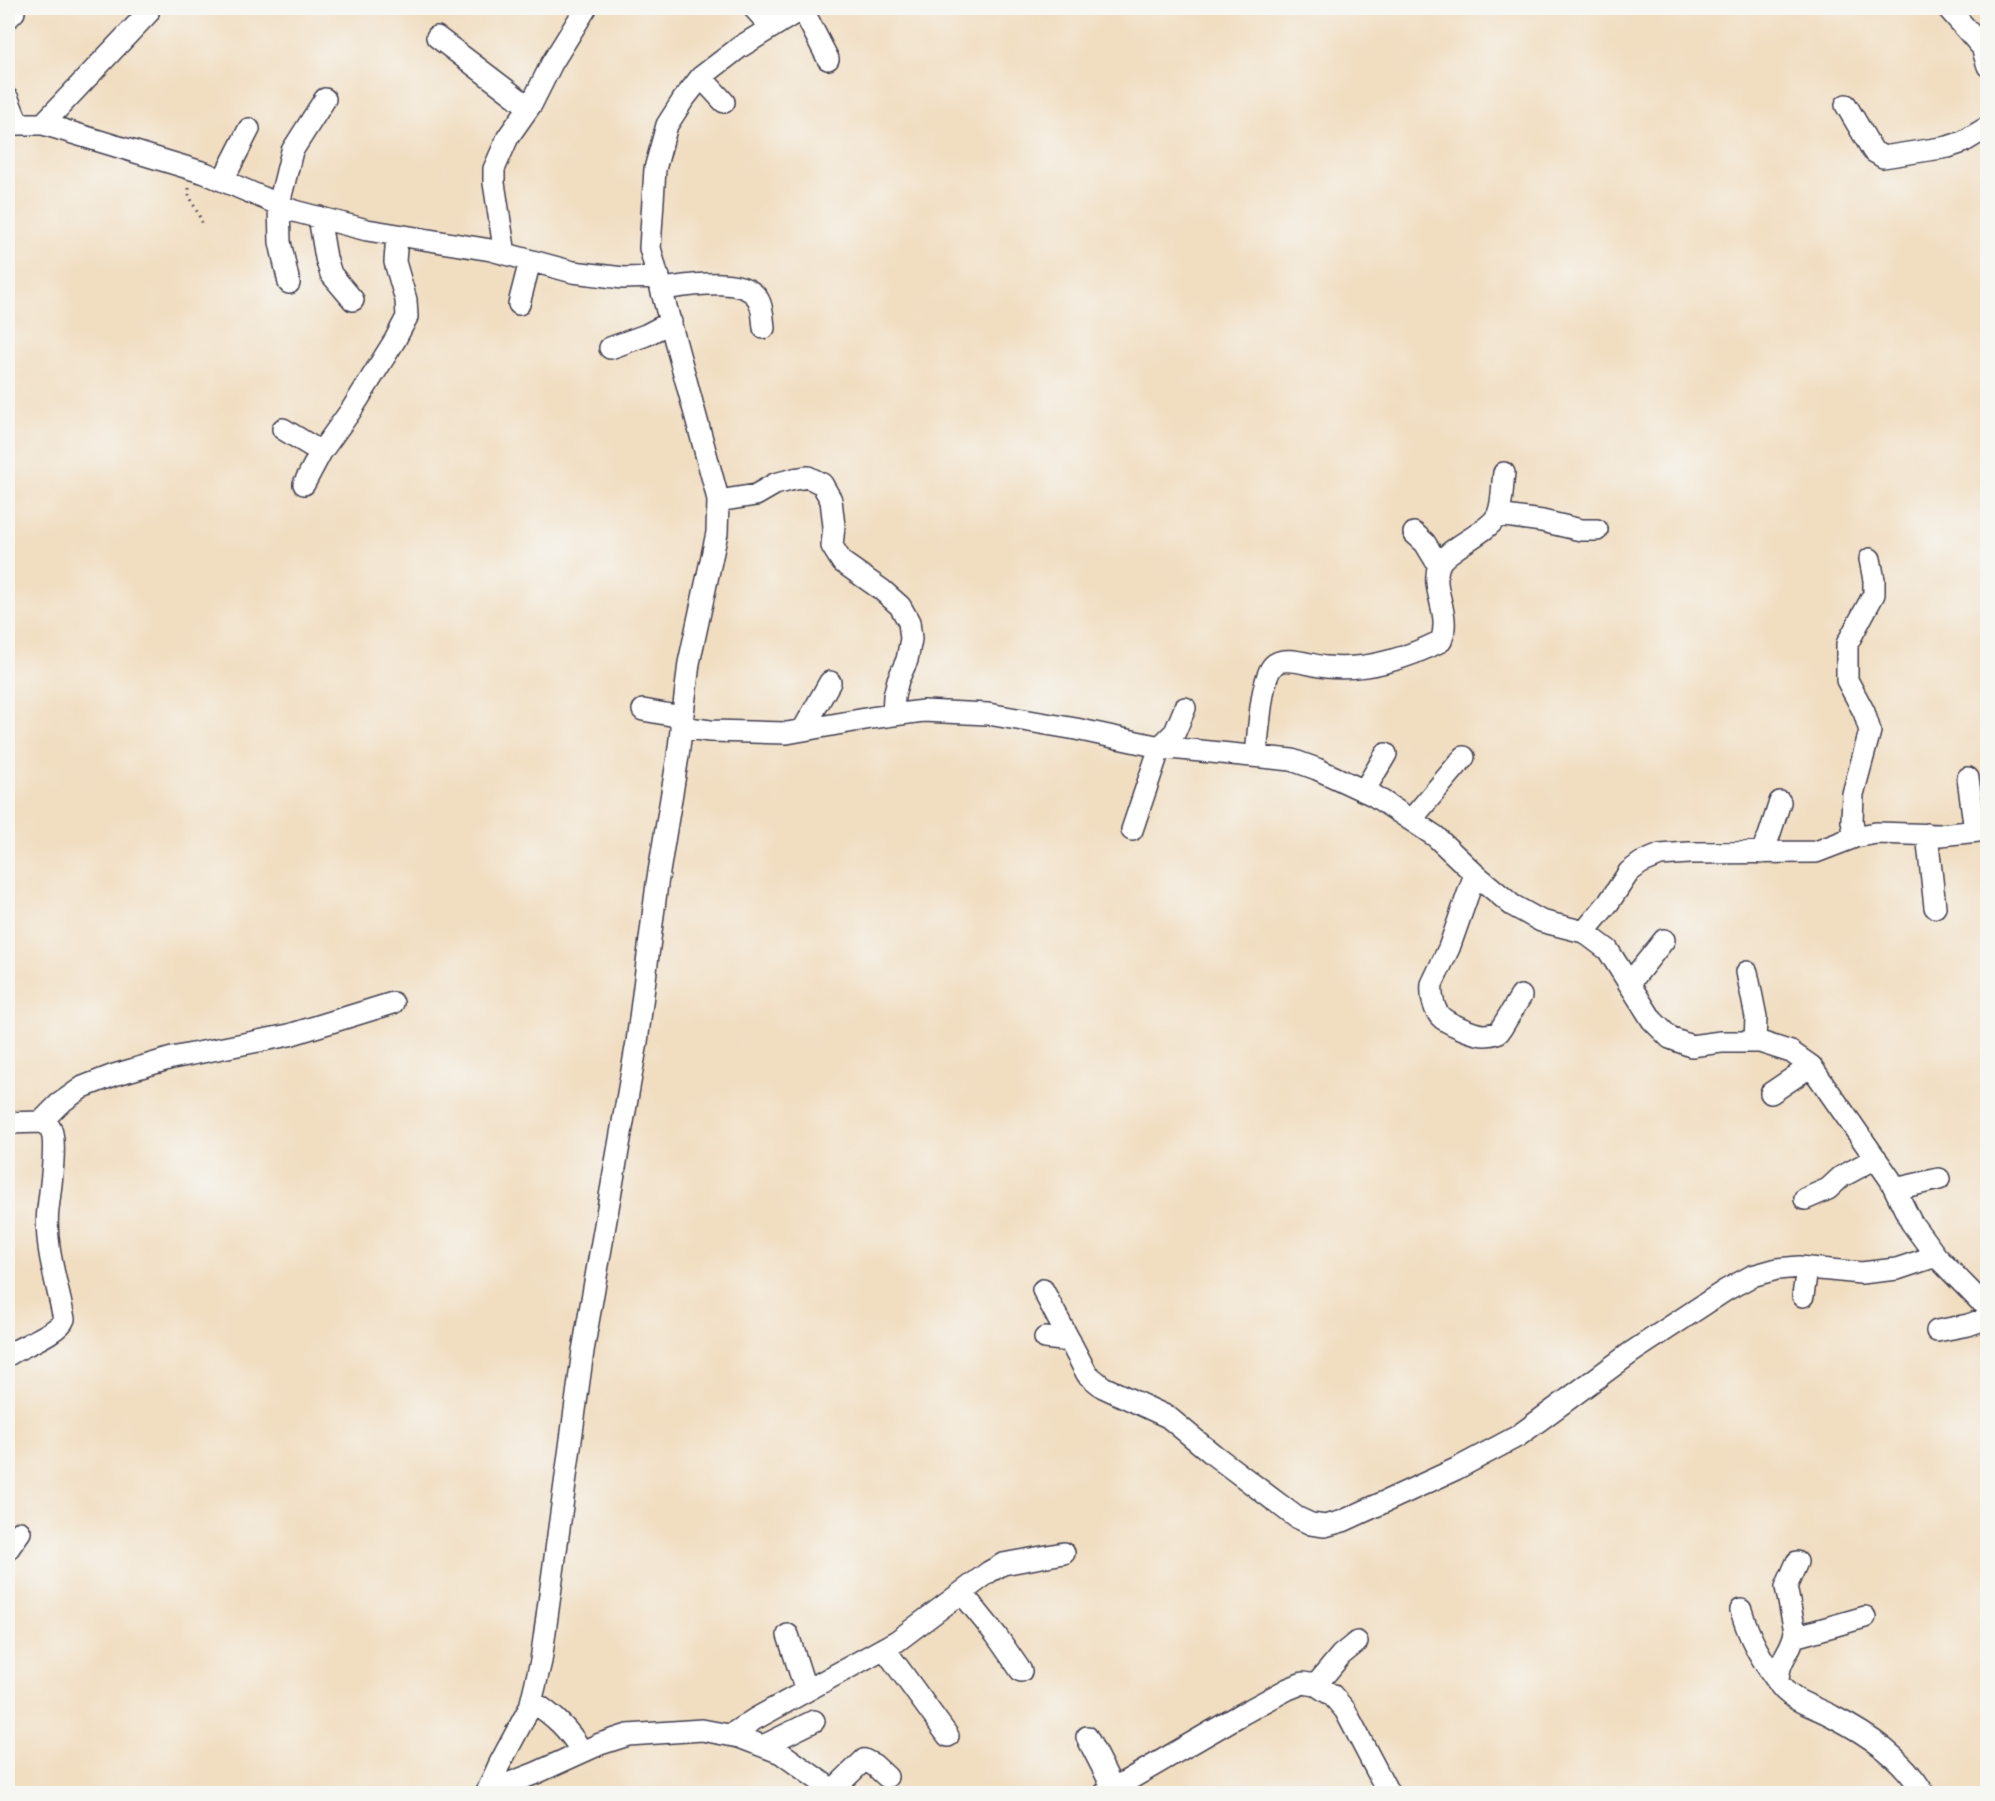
<svg xmlns="http://www.w3.org/2000/svg" width="1995" height="1801" font-family="'Patrick Hand',sans-serif">
<style>
.lines{fill:none;stroke-linecap:round;stroke-linejoin:round}
.minor-casing{stroke:#413e4f;stroke-width:24}
.path{stroke:#413e4f;stroke-width:3;stroke-dasharray:1.5 4.5;stroke-linecap:butt}
.minor{stroke:#fff;stroke-width:21}
</style>
<rect width="100%" height="100%" fill="#f6f6f2"/>
<filter id="ink" filterUnits="userSpaceOnUse"><feTurbulence type="fractalNoise" baseFrequency=".0167" numOctaves="2"/><feDisplacementMap in="SourceGraphic" scale="12" xChannelSelector="R" yChannelSelector="G"/><feConvolveMatrix kernelMatrix="1 2 1 2 8 2 1 2 1" color-interpolation-filters="sRGB"/></filter>
<filter id="wash" filterUnits="userSpaceOnUse"><feTurbulence type="fractalNoise" baseFrequency=".008" numOctaves="4" result="noise"/><feDisplacementMap in="SourceGraphic" scale="24" xChannelSelector="R" yChannelSelector="G"/><feGaussianBlur stdDeviation="1.35" result="paint"/><feColorMatrix in="noise" values="0 0 0 0 0 0 0 0 0 0 0 0 0 0 0 0 0 1.4 0 .05"/><feComposite in="paint" operator="in"/></filter>
<g filter="url(#wash)">
<rect width="100%" height="100%" fill="#f1ddc0"/>
</g>
<g filter="url(#ink)">
<g class="lines">
<defs>
<path id="minor" d="M754,8l17,19
M802,8l26,51
M1948,8l34,39 6,19
M8,18l6,-6
M437,37l92,70
M701,77l23,25
M8,99l10,25h25l162,49 89,38 73,19 124,20 82,22 50,6 36,-1
M1846,105l27,46 10,6 65,-10 15,-5 25,-15
M43,124l105,-111
M223,180l26,-51
M319,217l7,41 5,16 22,26
M505,254l-11,-71v-14l14,-32 24,-34 20,-40 34,-55
M289,283l-9,-41 -1,-38 13,-53 33,-52
M662,289c24,-3 85,-15 97,12 4,8 4,19 5,27
M519,304l11,-43
M610,348l36,-13 25,-13
M283,429l38,23
M304,484l17,-32 31,-43 43,-69 12,-23 -1,-17 -11,-38 2,-27
M718,501l38,-6 19,-11 19,-5 14,-2 14,7 9,16 3,26 -2,20 10,16 40,28 18,16 9,16 2,17 -4,21 -9,20 -4,16 -1,19
M1498,515l44,6 39,9h16
M1414,533l11,10 14,23
M643,710l39,7
M681,727l29,4 77,2 84,-15 52,-7 65,3 88,15 84,18 132,13 25,9 56,26 62,41 40,38 37,31 29,16 43,11 24,18 44,70 18,18 21,8 30,-4h39l31,10 20,14 79,113 21,43 25,34 52,53
M803,730l27,-48
M1256,756c2,-18 5,-78 17,-90 10,-12 39,0 53,1 40,4 79,-8 115,-26 11,-28 -11,-51 -2,-76 6,-16 52,-33 59,-51 5,-11 4,-29 6,-41
M1968,778l7,53
M1364,791l22,-37
M1411,820l53,-63
M1132,830l28,-83 15,-15 10,-24
M1927,834l8,73
M1855,837l-3,-16 1,-27 17,-63 -6,-19 -17,-32v-36l27,-50v-14l-4,-21
M1761,853l8,-17 11,-34
M1475,874l-26,74 -17,36c-1,10 1,24 8,32 6,7 35,19 44,19 6,0 10,-1 15,-3l22,-36
M1584,932l25,-30 20,-30 12,-9 19,-8 29,-2 127,-1 39,-15 21,-4 64,2 48,-5
M1747,972l9,45 -1,25
M1629,984l35,-44
M1771,1093l40,-27
M8,1123l33,-1 18,-18 24,-17 31,-12 58,-17 117,-23 104,-32
M1895,1189l44,-10
M1805,1199l23,-10 13,-12 35,-19
M1043,1290l44,84 16,13 65,30 46,38 82,62 15,7 14,2 18,-5 113,-52 62,-33 114,-84 94,-62 26,-14 25,-7 22,-2 62,6 36,-4 39,-13
M1803,1296l4,-28
M1937,1331l31,-6 20,-7
M1045,1338l25,3
M8,1355c12,-8 52,-23 56,-36 -7,-37 -20,-73 -16,-110 2,-16 9,-67 3,-79 -2,-5 -5,-6 -10,-8
M8,1549l12,-17
M1797,1562l-11,25 9,44c-2,20 -17,27 -17,51 11,19 36,24 54,34 37,19 71,42 92,78
M962,1593l34,42 25,36
M1741,1610c8,28 20,49 37,72
M788,1635l18,56
M1794,1637l71,-20
M884,1648l64,88
M1316,1685l25,-30 16,-13
M532,1701c22,15 36,27 50,51
M730,1735l25,-16 142,-78 92,-69 14,-8 61,-11
M1087,1737l29,57
M763,1746l51,-25
M833,1790l31,-30 10,5 13,12
M487,1792l49,-19 64,-29 28,-9 74,-5 37,7 42,16 57,41
M486,1794l13,-29 31,-58 11,-46 42,-310 54,-309 20,-158 21,-128 11,-93 28,-130 1,-32 -2,-10 -66,-243 5,-79 12,-44 16,-25 18,-23 39,-30 63,-39
M1104,1794l138,-80 46,-25 15,-6 13,2 16,10 13,15 44,84"/>
</defs>
<use href="#minor" class="minor-casing"/>
<path class="path" d="M189,188v7l14,29"/>
<use href="#minor" class="minor"/>
</g>
</g>
<rect width="1995" height="1801" fill="none" stroke="#f6f6f2" stroke-width="30"/>
</svg>
